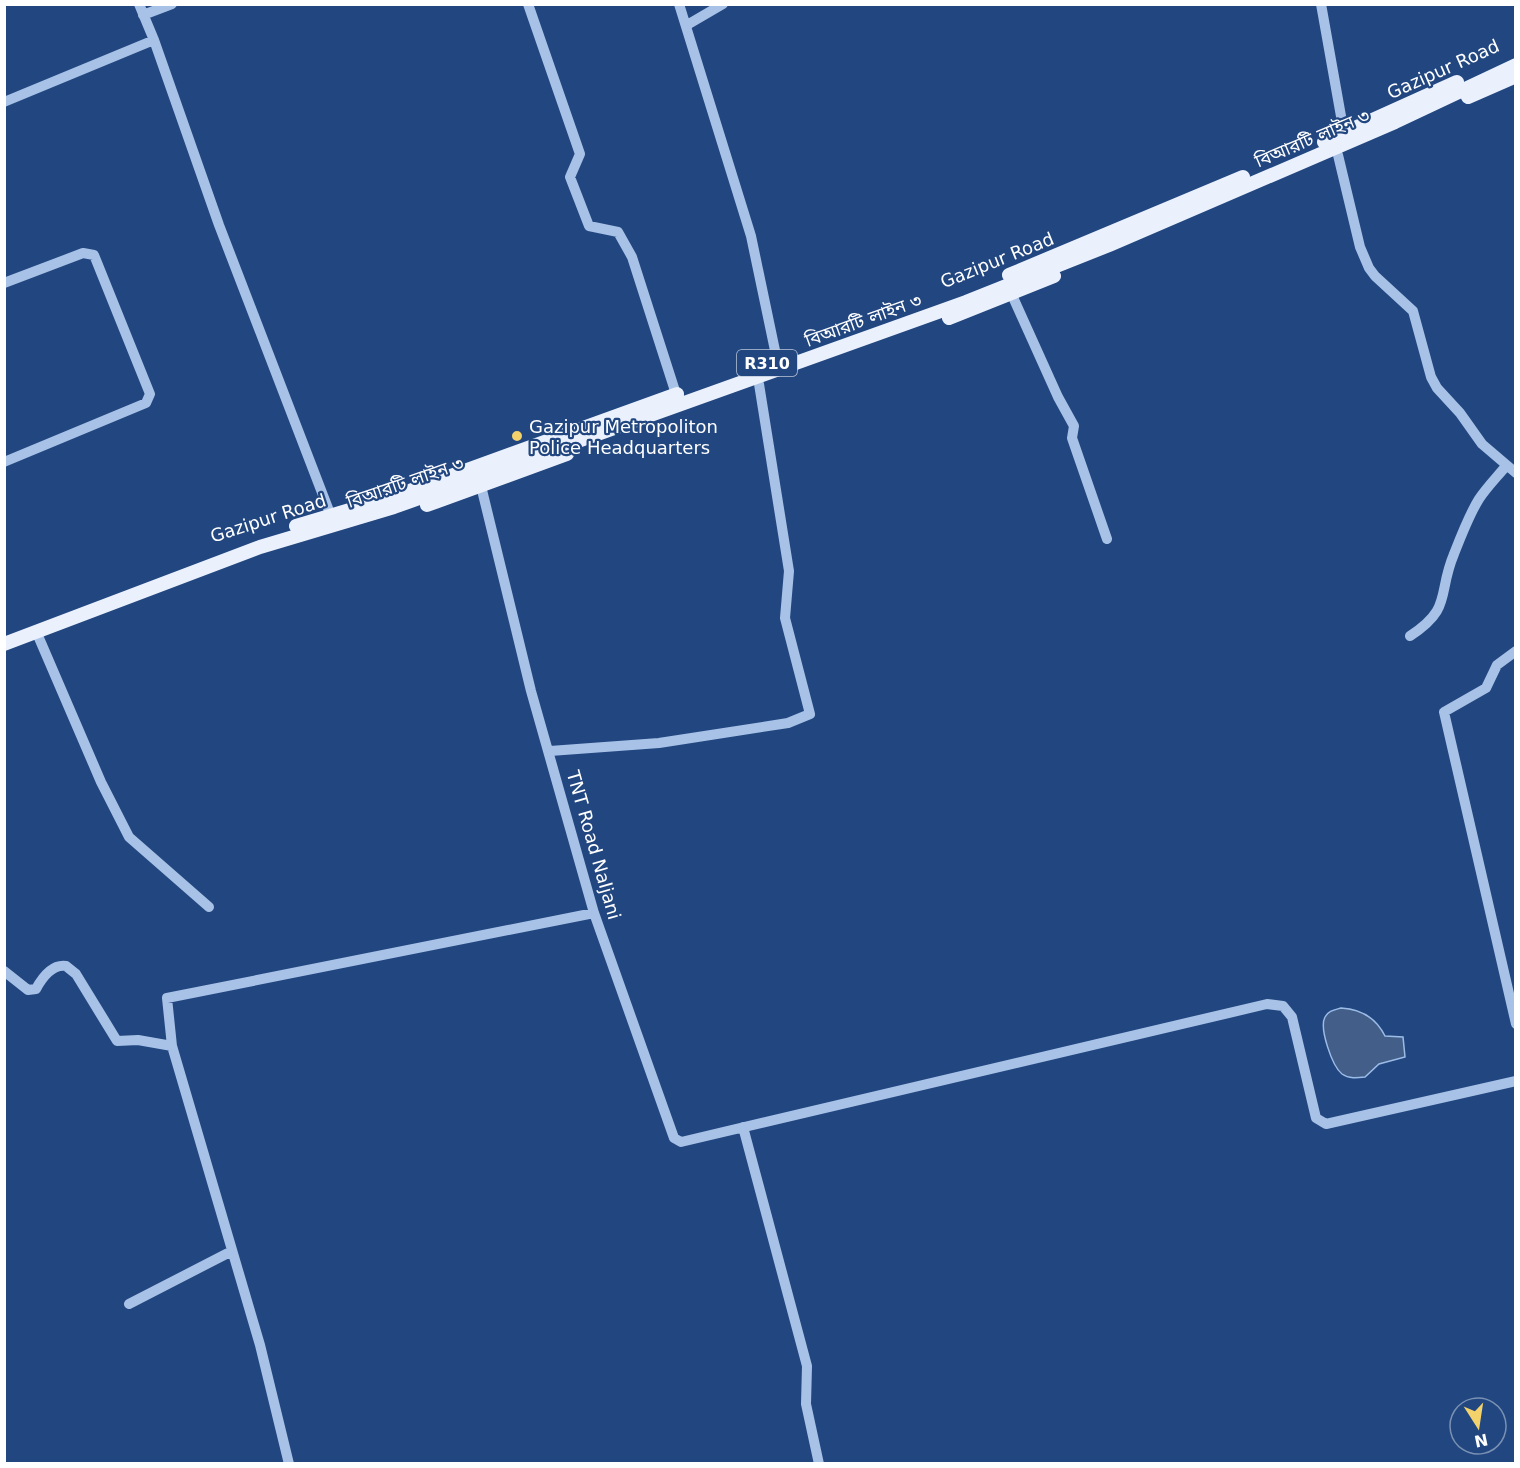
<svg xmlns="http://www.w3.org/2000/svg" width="1520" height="1468" font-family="'DejaVu Sans','Noto Sans Bengali',sans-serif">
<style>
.water{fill:#435e88;stroke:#9cbce8;stroke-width:1.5}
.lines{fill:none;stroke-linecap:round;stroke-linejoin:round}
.minor{stroke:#a8c2e7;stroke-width:10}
.major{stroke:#eaf1fd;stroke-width:14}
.poi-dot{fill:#f3d26b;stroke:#224780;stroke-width:2}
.labels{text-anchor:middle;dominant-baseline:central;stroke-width:4.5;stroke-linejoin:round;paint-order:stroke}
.shield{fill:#224780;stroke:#bdc8d9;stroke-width:1.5}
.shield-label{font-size:16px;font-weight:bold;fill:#fff}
.street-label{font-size:18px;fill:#fff;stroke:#224780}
.poi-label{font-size:18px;fill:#fff;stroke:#224780;text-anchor:start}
</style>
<rect width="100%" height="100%" fill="#224780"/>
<path class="water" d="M1341,1008c20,1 35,10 44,28l18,1 2,20 -26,7 -14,13c-8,1 -16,2 -23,-3 -10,-8 -23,-46 -17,-57 3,-6 9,-7 16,-9z"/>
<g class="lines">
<path class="minor" d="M139,4l15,36 65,185 112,291
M528,4l52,150 -10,23 19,49 29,6 14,25 44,137
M679,4l72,232 26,124
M1321,4l23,129
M143,15l29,-11
M687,25l36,-21
M4,102l150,-62
M1338,155l22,92 9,21 6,8 38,35 18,66 6,11 23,25 22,31 34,29
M4,283l79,-30 11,2 56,139 -4,9 -142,59
M1012,295l46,102 16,29 -2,12 35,101
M481,486l50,205 63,222 80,225 7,4 586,-138 16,2 9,11 24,101 10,6 190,-43
M1410,636c43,-28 27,-42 44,-82 7,-18 15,-39 25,-55 8,-12 18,-22 27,-33
M39,638l62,144 28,55 80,70
M1516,651l-19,14 -11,23 -42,24 72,312
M550,751l109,-8 129,-20 22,-9 -25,-96 4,-47 -30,-187
M4,971l24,19 8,-1c6,-11 16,-25 30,-23l10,8 41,67 21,-1 34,6
M743,1127l64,239 -1,38 13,60
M129,1304l103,-53
M289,1464l-29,-119 -88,-299 -5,-48 427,-85"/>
<path class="major" d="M1468,97l48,-21
M1324,142l133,-60
M1009,275l234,-98
M949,318l105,-42
M427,505l140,-51
M296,526l94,-28 287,-104
M4,644l256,-97 134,-40 572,-205 143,-57 286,-123 121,-57"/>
</g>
<circle class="poi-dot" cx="517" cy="436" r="6"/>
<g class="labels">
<rect class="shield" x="737" y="350" width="60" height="26" rx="4.5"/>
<g class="shield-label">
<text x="767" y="363">R310</text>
</g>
<g class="street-label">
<text transform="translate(1443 69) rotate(-24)">Gazipur Road</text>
<text transform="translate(1312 138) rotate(-23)">বিআরটি লাইন ৩</text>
<text transform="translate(997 260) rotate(-22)">Gazipur Road</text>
<text transform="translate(863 320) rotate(-20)">বিআরটি লাইন ৩</text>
<text transform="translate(405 482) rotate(-19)">বিআরটি লাইন ৩</text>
<text transform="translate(268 518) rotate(-18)">Gazipur Road</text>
<text transform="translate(594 845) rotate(74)">TNT Road Naljani</text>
</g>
<g class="poi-label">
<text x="529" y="426">Gazipur Metropoliton<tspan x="529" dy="21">Police Headquarters</tspan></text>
</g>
</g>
<rect width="1520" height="1468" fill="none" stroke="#ffffff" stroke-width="12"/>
<g transform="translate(1478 1426) rotate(168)"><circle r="28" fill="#224780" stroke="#7a91b3" stroke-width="1.5"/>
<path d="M0-4.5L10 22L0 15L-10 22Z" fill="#f3d26b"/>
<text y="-9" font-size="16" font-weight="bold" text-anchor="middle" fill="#ffffff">N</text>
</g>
</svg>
